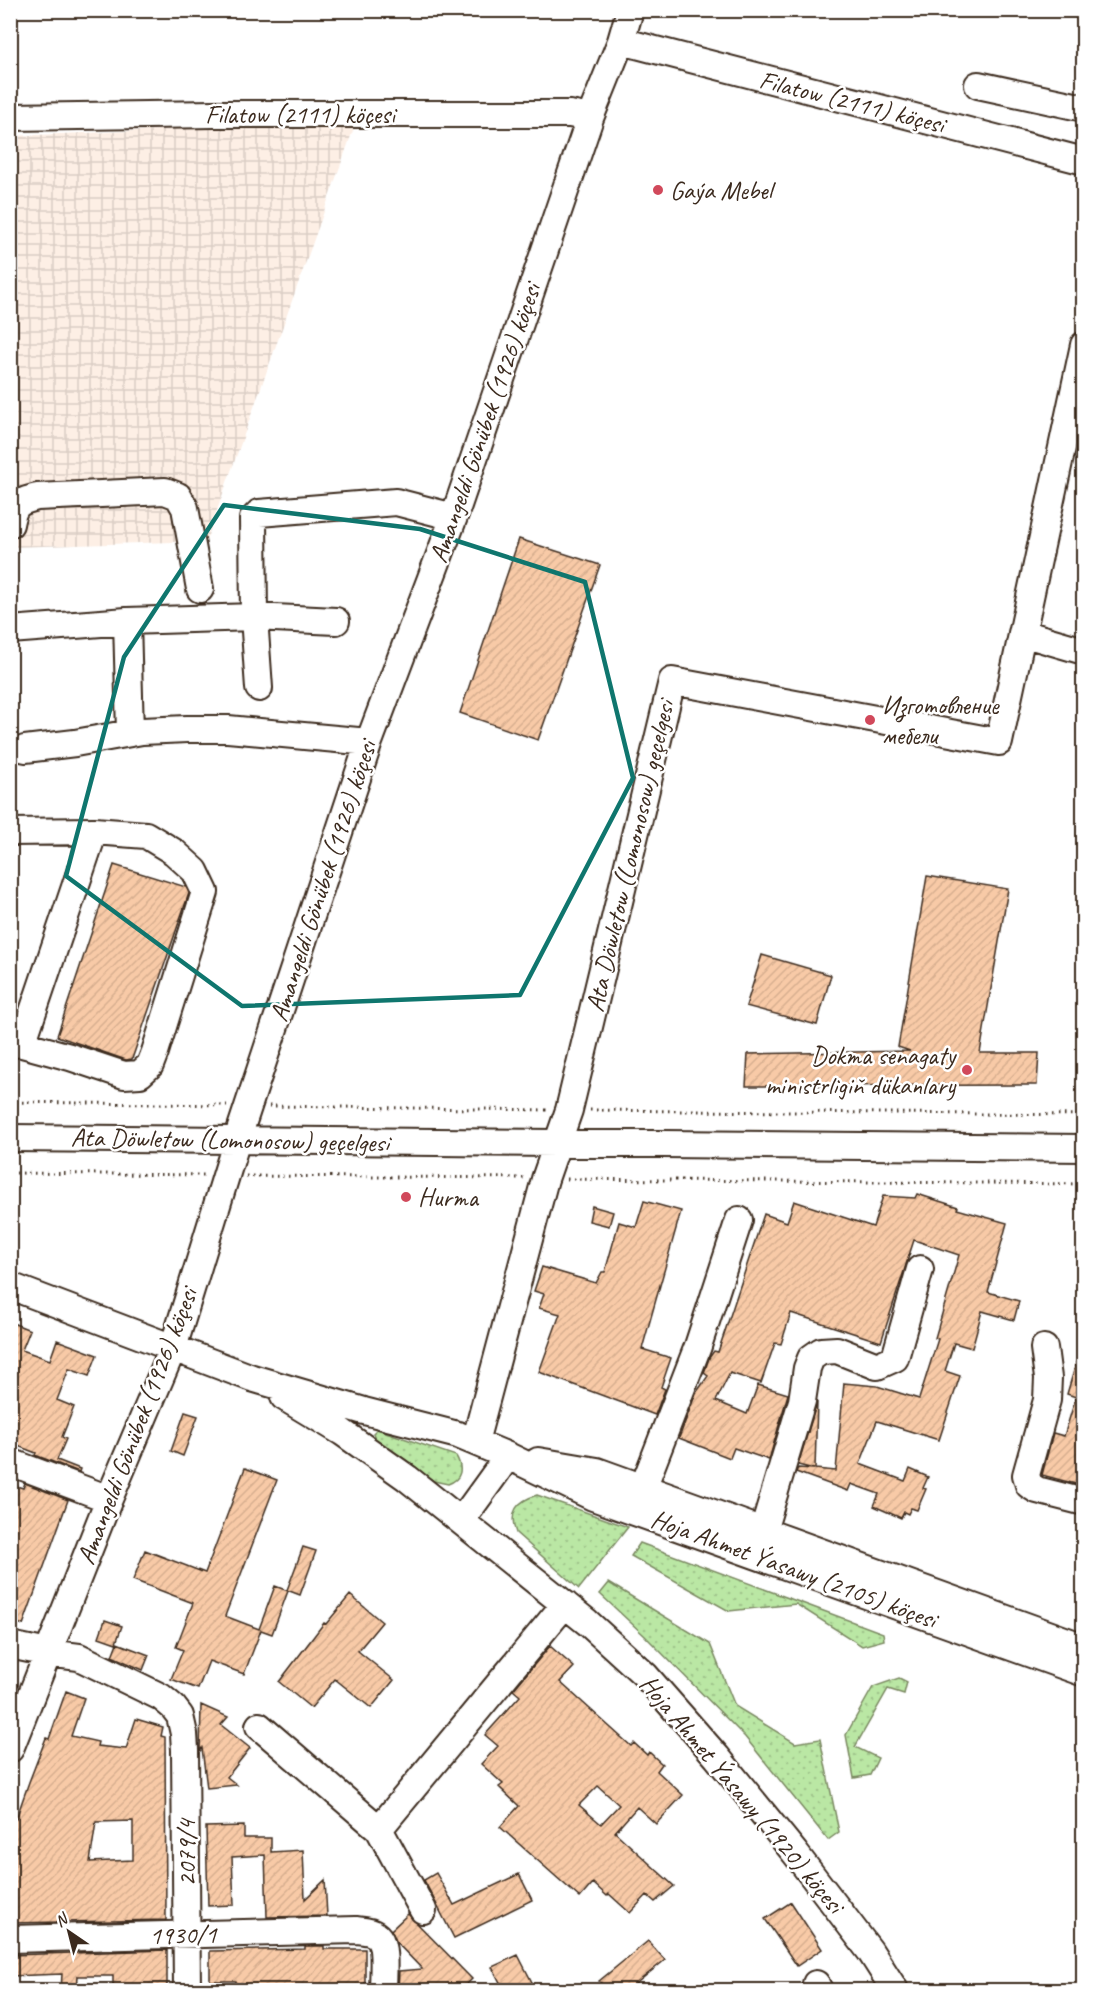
<svg xmlns="http://www.w3.org/2000/svg" width="1094" height="2001" font-family="Caveat,sans-serif">
<style>
.industrial{fill:url(#industrial-grid)}
.grass{fill:url(#grass-dots);stroke:#7a8861;stroke-width:1.5}
.building{fill:url(#building-hatch);stroke:#3b2a1e;stroke-width:1.5;fill-rule:evenodd}
.lines{fill:none;stroke-linecap:round;stroke-linejoin:round}
.minor-casing{stroke:#3b2a1e;stroke-width:30}
.path{stroke:#3b2a1e;stroke-width:3;stroke-dasharray:1.5 4.5;stroke-linecap:butt}
.minor{stroke:#fff;stroke-width:26}
.marked{fill:none;stroke:#0f766e;stroke-width:4.5;stroke-linejoin:round}
.poi-dot{fill:#d1495b;stroke:#fff;stroke-width:2}
.labels{text-anchor:middle;dominant-baseline:central;stroke-width:5;stroke-linejoin:round;paint-order:stroke}
.street-label{font-size:26px;fill:#3b2a1e;stroke:#fff}
.poi-label{font-size:26px;fill:#3b2a1e;stroke:#fff;text-anchor:start}
</style>
<defs>
<pattern id="industrial-grid" width="8" height="8" patternUnits="userSpaceOnUse" patternTransform="scale(1.5)"><rect width="8" height="8" fill="#fdefe5"/><path d="M0 4h8M4 0v8" fill="none" stroke="#dacdc4"/></pattern>
<pattern id="grass-dots" width="8" height="8" patternUnits="userSpaceOnUse" patternTransform="scale(1.5)"><rect width="8" height="8" fill="#bae7a4"/><path d="M2 2h.1M6 6h.1" fill="none" stroke="#a1c68d" stroke-width="1.8" stroke-linecap="round"/></pattern>
<pattern id="building-hatch" width="6" height="6" patternUnits="userSpaceOnUse" patternTransform="scale(1.5)"><rect width="6" height="6" fill="#f8caa7"/><path d="M-1 1l2-2M0 6l6-6M5 7l2-2" fill="none" stroke="#d6ae8f"/></pattern>
</defs>
<rect width="100%" height="100%" fill="#fff"/>
<filter id="ink" filterUnits="userSpaceOnUse"><feTurbulence type="fractalNoise" baseFrequency=".0167" numOctaves="2"/><feDisplacementMap in="SourceGraphic" scale="12" xChannelSelector="R" yChannelSelector="G"/><feConvolveMatrix kernelMatrix="1 2 1 2 8 2 1 2 1" color-interpolation-filters="sRGB"/></filter>
<g filter="url(#ink)">
<path class="industrial" d="M356,122l-150,419 -195,6 -1,-411z"/>
<path class="grass" d="M377,1429l79,27c7,12 6,23 -8,28l-14,-3 -59,-42 -2,-6z
M537,1495l91,32 -49,62 -63,-56c-8,-21 1,-32 21,-38z
M640,1543l243,90 1,7 -22,6 -66,-42 -67,7 -98,-55z
M609,1583l101,61 25,62 60,37 25,-4 19,93 -11,8 -83,-103 -100,-101 -45,-42z
M899,1678l8,4 -3,12 -16,-5 -33,58 23,11 -8,17 -16,3 -8,-43 27,-48z"/>
<path class="building" d="M519,539l81,26 -62,175 -78,-27z
M114,865l72,22 3,6 -57,166 -6,1 -69,-24z
M927,876l81,13 -28,164h59l-2,32 -291,1 2,-32 162,-3 -12,-4z
M762,955l69,20 -14,50 -71,-19z
M917,1194l41,13 -1,2 50,14 -19,69 31,9 -5,19 -32,-9 -10,37 -18,-5 -9,28 15,5 -21,64 -62,-19 -17,43 45,17 5,-12 18,8 -5,11 3,1 -9,21 -6,-2 -3,6 -4,-2 -3,6 -27,-12 5,-12 -28,-10 -3,7 -52,-19 2,-4 16,1 -16,-4 19,-63 -2,67 21,2 8,-88 33,3 42,13 19,-60 -3,-1 24,-83 -45,-15 -33,102 -90,-29 -10,31 -6,-1 -14,40 -31,-10 -14,28 31,13 11,-29 30,9 -19,66 -35,-12 -4,10 -51,-20 17,-45 12,-17 -4,-3 5,-15 5,-7 4,1 46,-138 23,8 7,-21 79,26 10,-31 32,2z
M644,1201l37,10 -39,138 29,9 -10,29 4,2 -10,26 -116,-43 21,-58 -21,-6 5,-14 -10,-3 8,-24 54,16 6,-11h3l14,-50 17,5z
M592,1206l21,6 -4,14 -20,-5z
M10,1322l20,8 -8,20 28,10 7,-20 40,15 -8,21 -20,-7 -12,31 17,7 -12,30 4,2 -9,21 23,9 -1,3 -44,-17 1,-2 -26,-10z
M1080,1350h3v136l-41,-11 11,-42 11,3 12,-39 -9,-3z
M185,1412l13,4 -15,40 -12,-5z
M245,1468l32,12 -52,136 34,13 16,-43 13,5 -16,43 -11,-4 -17,44 -35,-13 -11,28 -27,-10 12,-29 -7,-3 17,-44 -60,-23 12,-30 60,23z
M25,1483l43,17 -45,125 -13,-5v-99l5,-11 -5,-1v-25l13,4z
M303,1547l13,4 -16,44 -13,-5z
M350,1595l32,27 -24,29 36,29 -23,28 -36,-29 -24,29 -32,-26 45,-59 2,1z
M105,1620l17,6 -6,17 -17,-6z
M117,1643l32,12 -6,15 -31,-14z
M550,1646l24,21 -14,15 71,64 3,-3 13,12 2,-3 13,12 -5,7 26,24 -27,29 -19,-17 -22,25 59,54 -19,16 -8,-7 -17,18 -21,-19 -2,2 -14,-13 -13,15 -80,-71 19,-21 -20,-19 4,-3 -22,-20 17,-18 -13,-11 35,-39 -7,-6zM598,1786l21,19 -18,19 -22,-19z
M66,1691l18,7 -13,38 27,6 -1,4 29,3 10,-30 27,8 -2,9 4,1 1,183 -156,3v-104h6l13,-37 17,-44 3,1zM133,1821v39l-43,2 6,-40z
M201,1705l27,12 -7,8 29,23 -23,29 10,8 -30,3 -5,-40 -2,3z
M244,1826v12h27v14l32,-2 2,49 20,-19 2,36 -60,1 -2,-62 -33,2 2,48 -26,1 -2,-79z
M436,1873l18,32 65,-31 13,26 -78,38 -30,-58z
M791,1902l31,47 -25,17 -32,-47z
M408,1914l64,65 -11,11h-63l1,-19 23,-2 -25,-26 -6,-13z
M648,1941l17,19 -37,30h-21l-8,-9z
M305,1946h19v3h41v41h-129v-9h-26v-30l95,-2z
M167,1950v40h-54v-14h-35l-1,14h-16l1,-16 -52,2v-21z
M518,1955l18,35h-32l-12,-23z"/>
<g class="lines">
<defs>
<path id="minor" d="M621,41l463,120
M978,85l106,23
M10,117l205,-3h355l20,4
M10,524c4,-20 8,-22 27,-27l128,-6 13,5 7,12 15,81
M127,621l127,-4 82,4
M10,630l117,-9 3,112
M1022,633l62,18
M259,688l-5,-71 -1,-98 6,-6 137,-11 58,15
M25,749l50,-6 67,-12 45,-2h41l141,13
M10,832l84,-1 52,4 28,17 21,19 10,21 -50,160 -5,13 -10,9 -16,1 -54,-18 -48,-13 -12,-1
M22,1044l72,-213
M10,1138l1074,10
M10,1286l242,92 112,33 94,24 50,21 85,41 491,176
M1044,1348l4,30 -1,22 -21,75 3,10 8,5 47,12
M284,1397l58,35 65,46 180,144 58,53 72,82 78,96 75,98 25,39
M475,1442l70,-263 24,-69 103,-429 327,61 85,-397
M538,1461l59,10 487,176
M10,1462l99,37
M643,1488l55,-142 41,-126
M461,1521l47,-65
M763,1531l39,-130 5,-33 4,-10 10,-7 16,-1 40,16 18,-8 25,-89
M10,1645l38,8 31,4 82,40 12,10 7,9 4,18 1,16 2,240
M259,1726l120,103 44,81
M10,1749l99,-250 64,-151 64,-208 132,-398 85,-225 136,-399 31,-77 9,-31
M379,1829l186,-225
M10,1939l346,-9c8,1 18,1 23,8 7,9 4,40 4,52
M816,1984l3,6"/>
</defs>
<use href="#minor" class="minor-casing"/>
<path class="path" d="M10,1102l217,3
M269,1106l279,4
M590,1110l494,5
M10,1173l194,2
M246,1176l279,2
M567,1179l517,5"/>
<use href="#minor" class="minor"/>
</g>
</g>
<path class="marked" d="M224,505l196,24 165,53 48,196 -113,217 -278,11 -176,-130 58,-219z"/>
<g class="poi-dot">
<circle cx="658" cy="190" r="6"/>
<circle cx="870" cy="720" r="6"/>
<circle cx="967" cy="1070" r="6"/>
<circle cx="406" cy="1197" r="6"/>
</g>
<g class="labels">
<g class="street-label">
<text transform="translate(852 102) rotate(14)">Filatow (2111) köçesi</text>
<text x="300" y="114">Filatow (2111) köçesi</text>
<text transform="translate(485 423) rotate(-71)">Amangeldi Gönübek (1926) köçesi</text>
<text transform="translate(630 856) rotate(-77)">Ata Döwletow (Lomonosow) geçelgesi</text>
<text transform="translate(323 881) rotate(-72)">Amangeldi Gönübek (1926) köçesi</text>
<text transform="translate(230 1140) rotate(1)">Ata Döwletow (Lomonosow) geçelgesi</text>
<text transform="translate(137 1426) rotate(-69)">Amangeldi Gönübek (1926) köçesi</text>
<text transform="translate(794 1569) rotate(20)">Hoja Ahmet Ýasawy (2105) köçesi</text>
<text transform="translate(742 1794) rotate(50)">Hoja Ahmet Ýasawy (1920) köçesi</text>
<text transform="translate(186 1853) rotate(-90)">2079/4</text>
<text transform="translate(183 1935) rotate(-1)">1930/1</text>
</g>
<g class="poi-label">
<text x="670" y="190">Gaýa Mebel</text>
<text x="882" y="705">Изготовление<tspan x="882" dy="30">мебели</tspan></text>
<text x="955" y="1055" text-anchor="end">Dokma senagaty<tspan x="955" dy="30">ministrligiň dükanlary</tspan></text>
<text x="418" y="1197">Hurma</text>
</g>
</g>
<rect width="1094" height="2001" fill="none" stroke="#fff" stroke-width="36"/>
<rect x="18" y="18" width="1058" height="1965" fill="none" stroke="#3b2a1e" stroke-width="2" filter="url(#ink)"/>
<g transform="translate(69 1932) rotate(325)" stroke="#ffffff" stroke-width="4.5" paint-order="stroke">
<path d="M0-4.5L10 22L0 15L-10 22Z" fill="#3b2a1e"/>
<text y="-9" font-size="16" font-weight="bold" text-anchor="middle" fill="#3b2a1e">N</text>
</g>
</svg>
